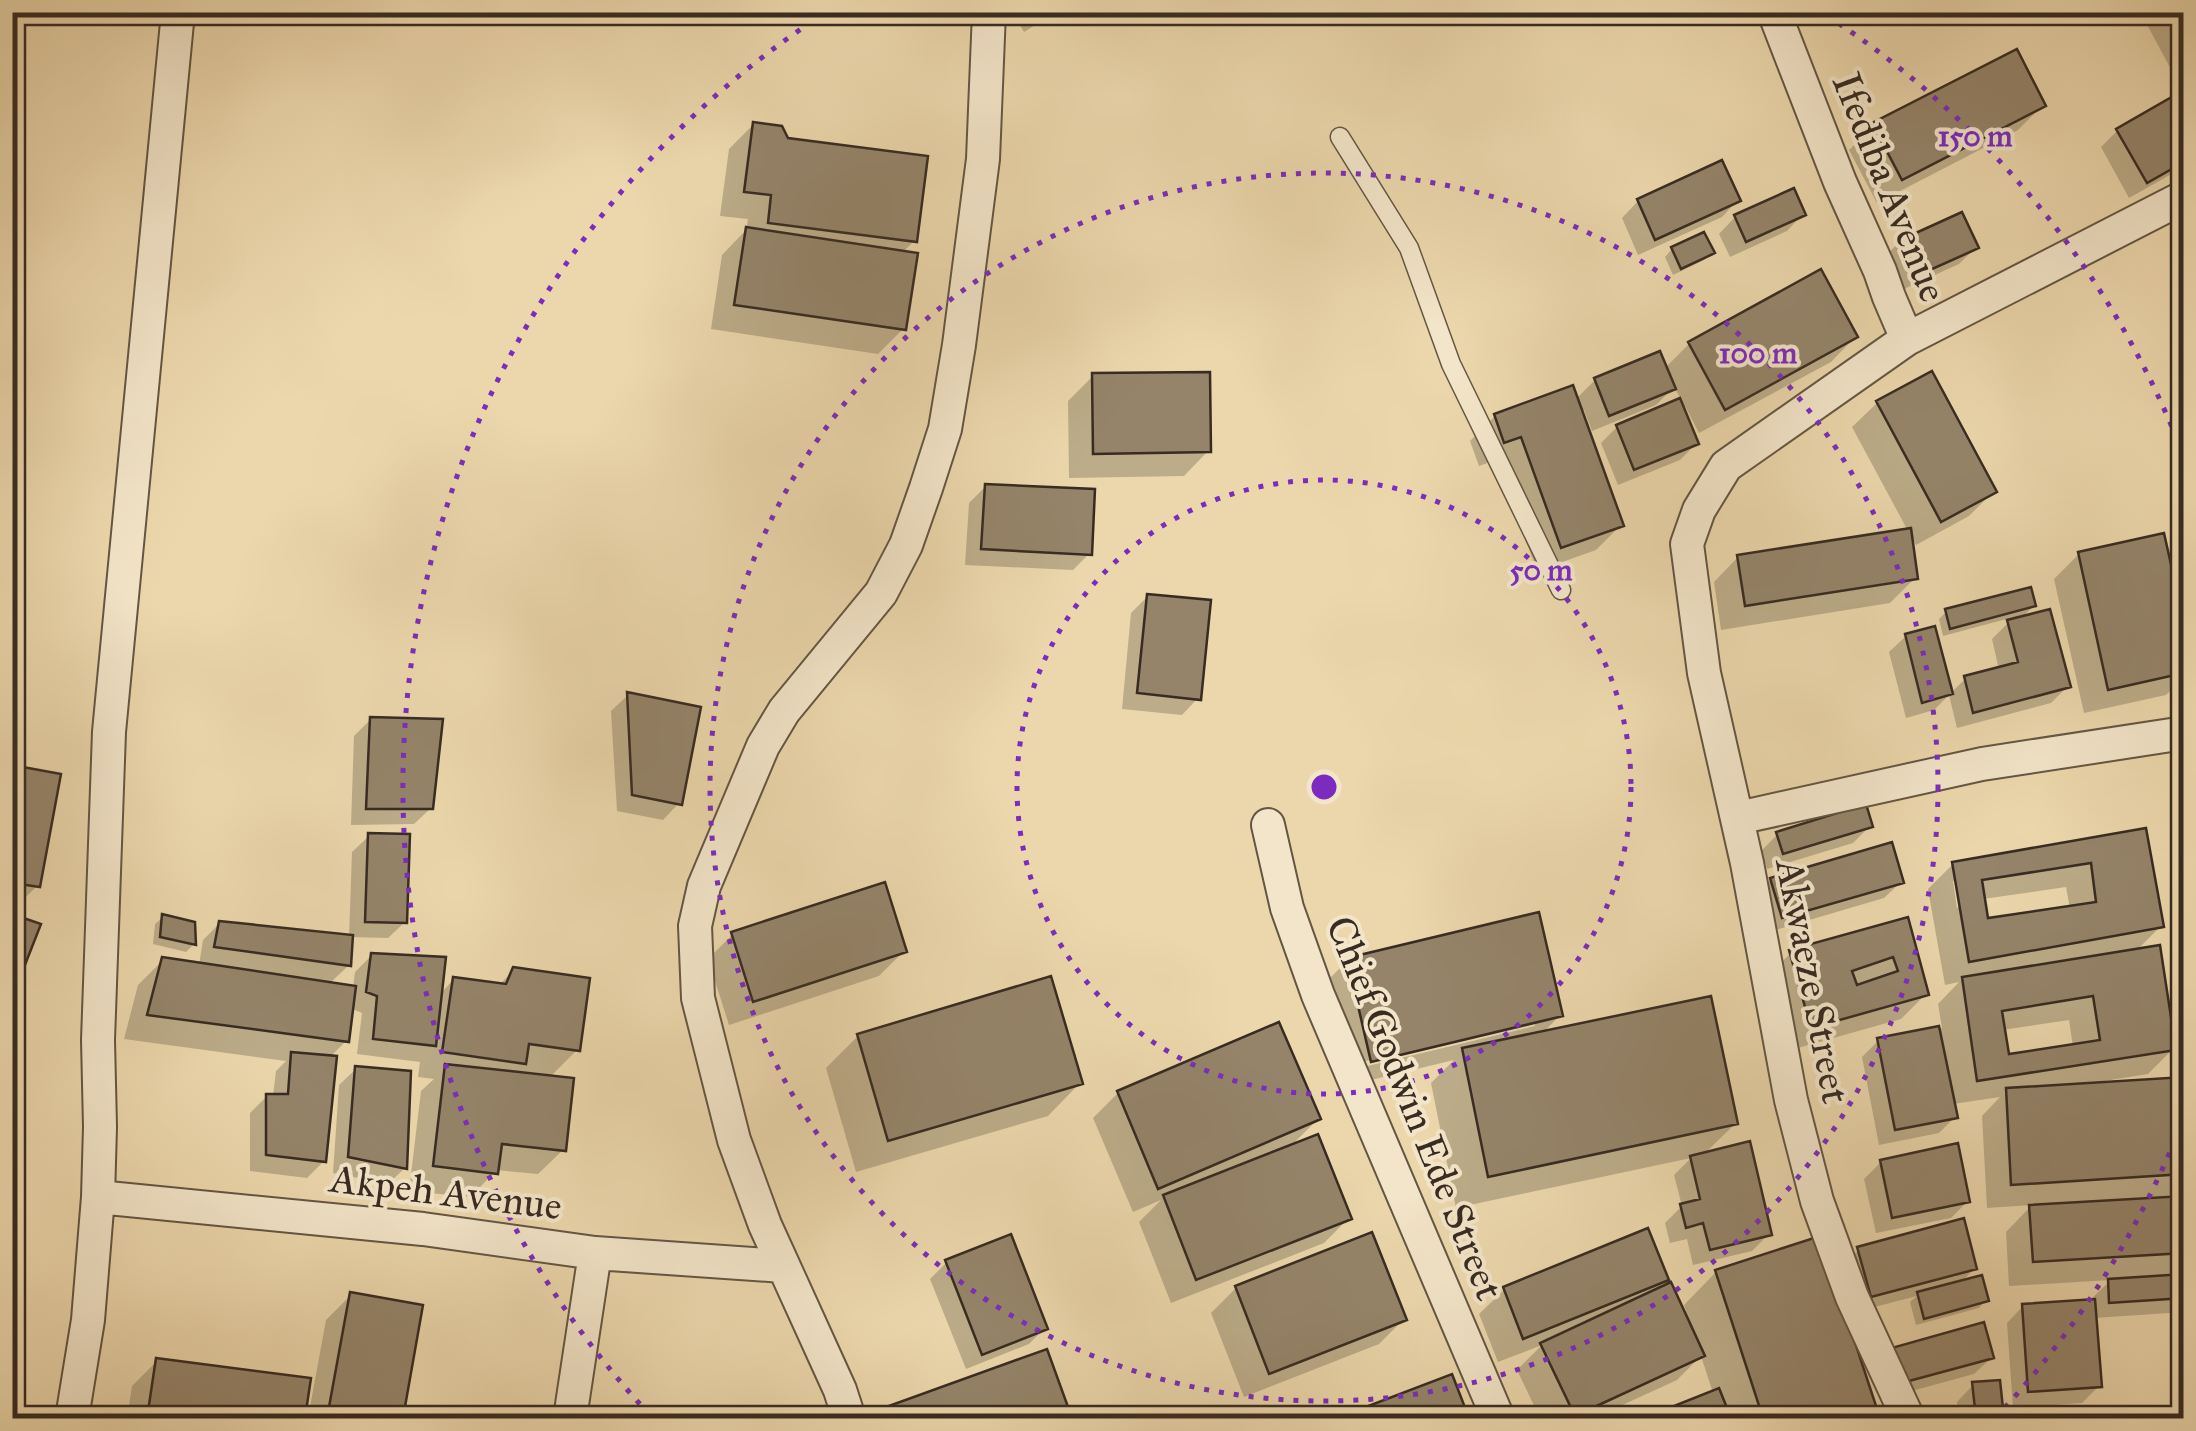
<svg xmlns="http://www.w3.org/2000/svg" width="2196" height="1431" font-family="'IM FELL Great Primer',serif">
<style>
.shadow{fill:#0003;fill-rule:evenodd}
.building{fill:#95846a;stroke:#372b22;stroke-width:2.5;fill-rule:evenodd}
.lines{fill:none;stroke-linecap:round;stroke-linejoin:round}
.service-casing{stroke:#645644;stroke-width:21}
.minor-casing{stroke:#645644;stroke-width:36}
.service{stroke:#f3e5c9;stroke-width:18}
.minor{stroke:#f3e5c9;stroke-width:32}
.ring{fill:none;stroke:#7b2cbf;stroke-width:5;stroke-dasharray:5 10}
.labels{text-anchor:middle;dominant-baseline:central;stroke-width:8;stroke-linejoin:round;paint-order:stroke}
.street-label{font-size:40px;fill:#372b22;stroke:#f3e5c9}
.centre{fill:#7b2cbf;stroke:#f3e5c9;stroke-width:5}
.ring-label{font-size:30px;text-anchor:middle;font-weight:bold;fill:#7b2cbf;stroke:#f3e5c9;stroke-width:8;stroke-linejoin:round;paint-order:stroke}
</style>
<rect width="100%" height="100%" fill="#ecd7ac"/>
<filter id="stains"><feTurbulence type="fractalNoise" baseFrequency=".002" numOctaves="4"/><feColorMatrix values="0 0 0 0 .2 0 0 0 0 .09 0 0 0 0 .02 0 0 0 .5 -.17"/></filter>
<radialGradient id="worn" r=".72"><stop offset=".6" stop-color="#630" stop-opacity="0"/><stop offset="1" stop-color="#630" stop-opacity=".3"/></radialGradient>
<path class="shadow" d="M1012,12h44l-32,20z
M2154,12h30v58l-10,5 -29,-54z
M2184,93v74l-55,31 -28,-51 16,-16z
M2043,105l-25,25 -141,73 -28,-53 25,-25z
M754,124l32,16 128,101 -12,12 1,76 -25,25 -167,-25 11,-74 24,-25 2,-11 -28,-3 9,-67z
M1738,200l-16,17 -84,38 -16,-37 16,-17z
M1803,214l-16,17 -57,26 -11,-23 16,-17z
M1897,244l79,3 -17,17 -64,29 -14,-32z
M1672,249l40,4 -8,7 -31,15 -8,-18z
M1855,337l-24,25 -132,71 -14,-27 -3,2 14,36 -16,16 -62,25 -17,-42 16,-16 65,-26 -8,-14 -18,18 -64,26 -8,-21 -4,2 41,113 -25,25 -59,21 -41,-111 -17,6 -9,-25 25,-25 80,-16 20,-20 70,-12 24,-24z
M1093,376l115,75 -24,25 -115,2 -1,-77z
M1877,403l117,88 -25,25 -53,29 -6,-11 5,44 -25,25 -169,27 -7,-48 24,-25 170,-26 -56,-104z
M986,486l103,68 -16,16 -108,-5 4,-62z
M2079,554l105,80v44l-18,17 -82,18 -30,-134z
M1148,596l50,102 -16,17 -60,-6 9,-96z
M2034,606l-14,13 48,67 -17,17 -94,25 -8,-33 -15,15 -28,8 -17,-66 17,-16 44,58 15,-15 34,-9 -7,-31 22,-22 -71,19 -4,-17 7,-7z
M628,695l51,108 -16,17 -46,-9 -6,-100z
M371,719l60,89 -17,16 -63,1 3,-89z
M12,768l25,118 -25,25z
M1870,826l-17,17 -86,26 -6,-18 17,-17z
M2144,831l17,95 -26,26 38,97 -25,25 -44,7 1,4 79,-5v102l-18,17 18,-1v62l-19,18 19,-2v36l-90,6 5,68 -17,17 -69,5 -6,-85 16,-17 69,-4v-4l19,-18 -102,6 -3,-54 26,-27 -45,3 -5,-92 18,-19 -47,7 2,13 -16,16 -60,12 -17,-88 16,-16 64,-13 -4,-24 21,-22 -14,3 -17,-96 25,-25zM1953,881h5l4,23 -5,4zM2066,887l4,22 -84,12 -3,-22zM2069,1020l4,27 -66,10 -5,-27z
M369,836l36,86 -17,16 -37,-1 -2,28 -20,19 24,4 2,-16 17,-17 68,39 14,-15 44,7 16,-16 63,80 -28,28 14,72 -25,24 -42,-4 -25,27 -62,-6 12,-100 13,-12 -16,-2 2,-15 -63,-8 5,-41 -12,-5 -4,33 -17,17 -5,103 -17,17 -57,-7v-58l17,-17h6l3,-25 10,-10 -162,-22 14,-54 25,-25 36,5 4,-25 17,-17 129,14 3,-85z
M1771,880l130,2 -17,16 -119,35 -10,-37z
M163,917l31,27 -8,8 -33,-8 2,-20z
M1906,920l20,74 -25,25 -114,32 -21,-74 25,-24z
M732,935l172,16 -25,25 -150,49 -21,-66z
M1348,960l212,55 -18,19 193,90 -32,31 66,79 -17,17 -59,14 -6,-26 -17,4 -5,-20 17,-17 -8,-31 17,-17 -235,50 -25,-125 23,-23 -108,26 -23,-101zM1535,1020v6l-176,42 -1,-5z
M858,1036l222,47 -32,33 -192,56 -30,-104z
M356,1069l49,99 -17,16 -55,-11 6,-88z
M1118,1093l200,26 -30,30 61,69 -25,25 -153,60 -32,-81 22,-22 -28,12 -40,-94z
M1881,1162l87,39 -17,17 -75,15 -12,-54z
M1818,1239l59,179h-227l63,-25 -12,-37 -24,24 -83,38h-54l-23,-48 25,-25 -44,17 -19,-48 25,-24 162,-10 -13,13 32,25 3,-1 -4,-12 32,-33z
M1859,1250l116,18 -16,16 27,16 -7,8 -63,17 -6,-23 7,-6 -62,16 -13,-46z
M947,1262l98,66 -16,16 -63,25 -36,-90z
M1236,1288l168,31 -25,25 -135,53 -33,-84z
M351,1295l69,12 -20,111h-92l18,-98z
M1982,1326l9,32 -17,16 -92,25z
M1045,1352l24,66h-190l9,-8z
M157,1361l151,19 -6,38h-175l5,-32z
M1451,1377l16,41h-123z
M1997,1382l4,36h-42l-2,-16 16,-17z"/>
<path class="building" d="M2017,49l29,57 -144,74 -30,-57z
M2184,90v72l-37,21 -31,-54z
M753,122l29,4 6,12 140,18 -11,86 -149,-19 3,-28 -27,-3z
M1722,160l19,41 -86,39 -18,-41z
M1794,188l12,27 -60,27 -12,-27z
M1962,212l17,36 -67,30 -16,-36z
M746,227l172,26 -12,77 -172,-25z
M1704,232l11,21 -34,16 -10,-22z
M1821,269l37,68 -133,73 -37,-68z
M1660,351l16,38 -67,27 -15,-38z
M1932,371l65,121 -56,30 -65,-121z
M1210,372l1,80 -118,2 -1,-81z
M1573,385l51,141 -63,22 -40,-111 -17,6 -10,-29z
M1680,398l19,46 -65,26 -18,-45z
M985,484l110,5 -3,66 -111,-6z
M1911,528l7,51 -173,27 -8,-51z
M2164,533l20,90v50l-76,17 -30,-138z
M2031,587l5,19 -86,23 -5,-20z
M1147,594l64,6 -10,100 -64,-7z
M2050,609l21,78 -98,26 -9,-37 54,-14 -11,-42z
M1935,626l18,68 -31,9 -17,-69z
M627,692l74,15 -19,98 -50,-10z
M370,717l73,2 -10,90h-67z
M12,765l49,9 -21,113 -28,-4z
M1866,804l7,23 -90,27 -7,-22z
M2146,828l18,99 -195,35 -17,-100zM2091,863l5,39 -108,16 -6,-38z
M368,833l42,1 -3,89 -42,-1z
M1892,842l12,41 -122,35 -12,-40z
M885,882l22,70 -154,50 -22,-70z
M1539,912l24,104 -192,46 -24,-104z
M12,914l29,10 -29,74z
M162,914l33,8 1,23 -36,-8z
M1908,917l21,78 -118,33 -22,-78zM1893,957l5,14 -41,14 -5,-14z
M219,921l134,14 -2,31 -137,-19z
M2160,945l16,105 -199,31 -15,-104zM2093,996l7,44 -91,14 -7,-43z
M371,953l75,4 -10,89 -63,-7 4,-43 -11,-4z
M162,957l194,29 -7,56 -202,-27z
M513,967l77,11 -10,73 -51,-7 -3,20 -84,-12 11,-75 53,7z
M1051,976l32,108 -195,57 -31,-107z
M1711,996l27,128 -250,53 -26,-129z
M1279,1022l42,97 -163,70 -41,-98z
M1939,1026l19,92 -63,12 -18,-92z
M291,1052l46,4 -11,106 -60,-7v-61h22z
M445,1064l129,14 -8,73 -64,-7 -4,30 -65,-8z
M355,1066l56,5 -4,98 -59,-12z
M2184,1077v97l-173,11 -5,-97z
M1318,1134l34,85 -156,61 -33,-85z
M1750,1141l22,94 -62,15 -7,-27 -17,5 -6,-24 20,-5 -10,-43z
M1958,1143l12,59 -78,16 -12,-58z
M2184,1196v57l-151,9 -4,-57z
M1964,1218l13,51 -106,28 -14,-50z
M1648,1228l21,52 -146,59 -20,-52z
M1372,1232l35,88 -138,54 -34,-88z
M1011,1234l37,95 -66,26 -37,-95z
M1820,1236l60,182h-117l-48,-148z
M2184,1274v24l-75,5 -1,-24z
M1982,1275l7,26 -65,18 -7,-27z
M1671,1282l34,74 -130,60 -35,-73z
M350,1292l73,13 -20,113h-76z
M2095,1299l7,88 -74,5 -6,-88z
M1984,1322l10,36 -96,26 -10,-35z
M1047,1349l25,69h-182l-4,-11z
M156,1358l155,20 -6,40h-158z
M1452,1374l17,44h-132z
M2000,1380l4,38h-28l-4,-36z
M1719,1388l12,30h-87z"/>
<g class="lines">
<defs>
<path id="service" d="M1340,137l69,111 42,116 110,226"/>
<path id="minor" d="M1774,12l66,170 40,89 9,26 18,42
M1738,818l244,-54 202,-31
M1268,825l19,83 31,87 180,423
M98,1197l325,32 172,24 188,13
M72,1418l16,-98 10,-123 2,-70 -2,-87 11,-308 69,-720
M570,1418l25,-165
M849,1418l-9,-28 -75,-165 -31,-85 -36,-142 -3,-72 9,-40 59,-140 21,-35 97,-118 25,-48 20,-57 19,-59 14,-84 24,-186 6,-147
M1908,1418l-56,-121 -35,-96 -26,-101 -44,-237 -43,-190 -17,-129 12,-34 27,-44 181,-127 277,-142"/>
</defs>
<use href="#service" class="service-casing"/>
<use href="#minor" class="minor-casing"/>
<use href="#service" class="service"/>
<use href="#minor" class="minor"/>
</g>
<g class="ring">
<circle cx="1324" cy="787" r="307"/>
<circle cx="1324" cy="787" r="614"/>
<path d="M2181 1125A921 921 0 0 1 1998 1415M650 1415A921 921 0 0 1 822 15M1826 15A921 921 0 0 1 2181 449"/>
</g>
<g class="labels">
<g class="street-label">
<text transform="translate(1890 187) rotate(68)">Ifediba Avenue</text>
<text transform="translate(1813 981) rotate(79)">Akwaeze Street</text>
<text transform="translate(1415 1108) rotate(68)">Chief Godwin Ede Street</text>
<text transform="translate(446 1192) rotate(7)">Akpeh Avenue</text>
</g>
</g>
<circle cx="1324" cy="787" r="15" class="centre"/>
<g class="ring-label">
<text x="1975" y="146">150 m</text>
<text x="1758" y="363">100 m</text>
<text x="1541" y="580">50 m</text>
</g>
<rect width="2196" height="1431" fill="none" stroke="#ecd7ac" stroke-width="50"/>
<rect x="15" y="15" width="2166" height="1401" fill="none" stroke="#372b22" stroke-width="5"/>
<rect x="25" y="25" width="2146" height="1381" fill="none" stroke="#372b22" stroke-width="2.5"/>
<rect width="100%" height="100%" filter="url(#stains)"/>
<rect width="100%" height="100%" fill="url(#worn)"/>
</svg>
